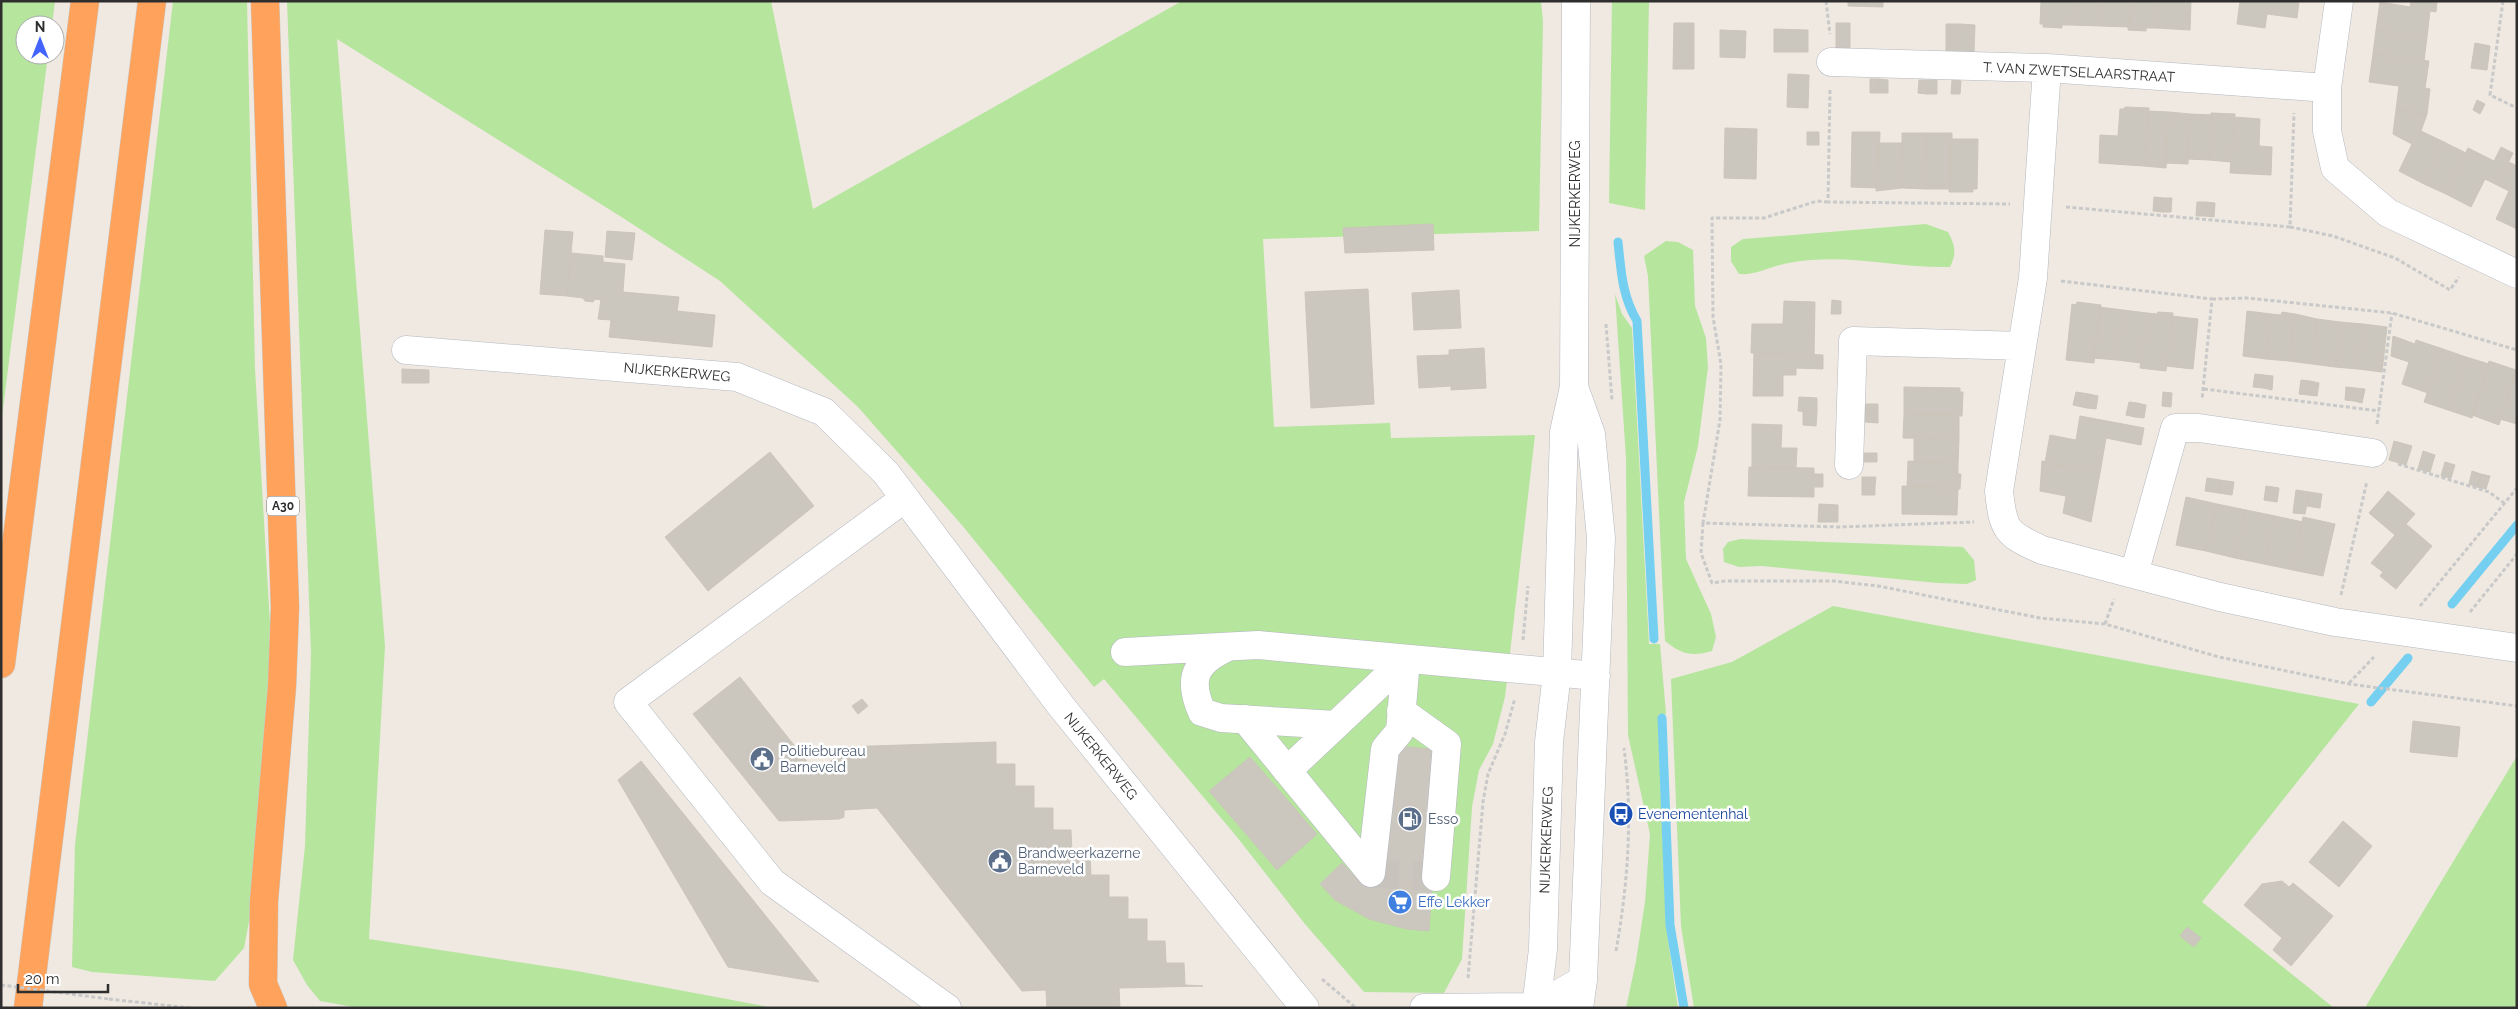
<svg xmlns="http://www.w3.org/2000/svg" width="2518" height="1009" font-family="Raleway,sans-serif">
<style>
.green{fill:#b6e59e}
.lines{fill:none;stroke-linecap:round;stroke-linejoin:round}
.stream{stroke:#75cff0;stroke-width:9}
.building{fill:#cbc7bf;stroke:#cbc5ba}
.minor-tunnel{stroke:#c8c4bd;stroke-width:28;stroke-dasharray:28 14;stroke-linecap:butt}
.minor-casing{stroke:#b4b7c1;stroke-width:29}
.highway-casing{stroke:#c9c9c9;stroke-width:29}
.path{stroke:#c9c9c9;stroke-width:3;stroke-dasharray:4 2.5;stroke-linecap:butt}
.minor{stroke:#fff;stroke-width:28}
.highway{stroke:#ffa35c;stroke-width:28}
.path-bridge{stroke:#c9c9c9;stroke-width:3;stroke-dasharray:4 2.5;stroke-linecap:butt}
.labels{text-anchor:middle;dominant-baseline:central;stroke-width:5;stroke-linejoin:round;paint-order:stroke}
.shield{fill:#fff;stroke:#6d6d6d;stroke-width:1}
.shield-label{font-size:12px;font-weight:bold;fill:#2e2e2e}
.street-label{font-size:14px;fill:#2e2e2e;stroke:#fff}
.service-label{font-size:14px;fill:#4e5e75;stroke:#fff;text-anchor:start}
.transit-label{font-size:14px;fill:#164399;stroke:#fff;text-anchor:start}
.shop-label{font-size:14px;fill:#366cbe;stroke:#fff;text-anchor:start}
</style>
<rect width="100%" height="100%" fill="#efe9e1"/>
<path class="green" d="M1,1h54l-3,24h-27v30h23l-47,369z
M173,1h74l8,368 15,254 -3,117 -16,171 -7,37 -29,33 -123,-9 -20,-5 3,-122z
M287,1h484l42,208 369,-208h359l2,20 -4,210 -276,8 11,188 116,-4 1,15 144,-3 -30,262 -12,47 -14,26 -7,37 -10,152 -18,34 -80,-1 -59,-68 -68,-87 -133,-158 -10,8 -133,-163 -104,-118 -137,-125 -97,-63 -286,-179 48,607 -16,293 208,32 197,37h-415l-39,-7 -13,-16 -14,-25 12,-114 6,-192z
M1612,1h37l-4,209 -36,-7z
M1926,224l22,8c7,13 9,21 2,35 -46,1 -93,-11 -139,-7 -12,1 -24,3 -35,6 -14,4 -22,9 -37,8l-8,-13v-14l12,-8z
M1666,241l12,1 15,8 2,56 11,32 2,29 -10,79 -14,56 2,57 25,55 5,23 -4,14c-20,6 -31,3 -47,-10l-17,-365 -4,-20z
M1615,294l7,20 10,14 17,316h11l6,70 -8,1 8,211 12,82h-52l10,-47 9,-59 5,-68 -22,-99 -2,-277z
M1740,539l223,8 11,13 2,20 -9,4 -29,-1 -176,-17 -23,1 -15,-5 -1,-13 5,-7z
M1833,606l526,98 -157,198 132,106h-640l-13,-82 -10,-247 61,-17z
M2517,756v252h-149l-2,-2z"/>
<g class="lines">
<path class="stream" d="M1618,242c3,28 4,54 19,79l17,318
M2452,604l65,-79
M2371,702l37,-44
M1662,718l8,207 14,83"/>
</g>
<path class="building" d="M1848,1h35v6l-35,-1z
M2041,1h32l-1,24h-10v3l-19,-1v-3h-3z
M2073,1h29l-1,25 -29,-1z
M2102,1h28l-1,26 -28,-1z
M2130,1h28l-1,27h-11v3l-18,-1z
M2158,1h33l-1,29 -33,-2z
M2240,1h59l-2,17 -30,-4 -2,14 -28,-4z
M2411,1h26l-1,11 -6,-1 -3,26 -51,-7 4,-28 30,5z
M1674,23h20v46h-21z
M1836,23h14v27h-14z
M1946,24h14v28h-14z
M1960,24l15,1 -1,27h-14z
M1774,29l34,1v22h-34z
M1720,30l26,1 -1,27 -25,-1z
M2376,30l51,7 -3,24 -51,-7z
M2475,43l15,3 -3,24 -16,-2z
M2373,54l56,7 -4,27 5,1 -3,25 -31,-4 3,-24 -30,-4z
M1788,74l21,1 -1,33 -21,-1z
M1870,79h9v14h-9z
M1879,79l9,1v13h-9z
M1919,80h8v14l-9,-1z
M1927,80h10v14h-10z
M1952,80l9,1 -1,13h-9z
M2477,100l8,4 -5,10 -7,-4z
M2125,107l24,1 -5,58 -45,-3 1,-28 18,1 2,-27h4z
M2396,110l31,4 -6,17 23,11 -20,42 -25,-13 13,-27 -19,-10z
M2147,111l22,1 -3,56 -22,-2z
M2169,112l21,2 -2,50 -23,-1z
M2211,113l24,1 -4,48 -22,-2z
M2190,114l22,1 -3,45 -22,-1z
M2234,117l26,2 -1,27 13,1 -1,28 -41,-2z
M1725,128l32,1 -1,50 -32,-1z
M1807,132h12v13h-12z
M1852,132h28l-2,56 -27,-1z
M1902,133h25l-1,56 -24,-1z
M1927,133h25l-1,56h-25z
M1951,139h27l-1,50h-4v3h-24z
M2444,142l22,11 -20,41 -22,-10z
M1878,143h25l-1,45 -26,3z
M2501,147l12,6 -16,32 -12,-6 -14,28 -25,-13 22,-46 26,13z
M2509,162l8,4v63l-21,-10 13,-28 -12,-6z
M2154,197l9,1 -1,14 -9,-1z
M2163,198h9l-1,14h-9z
M2197,202h9l-1,14h-9z
M2206,202l9,1 -1,14 -9,-1z
M1433,224l1,26 -89,3 -2,-25z
M545,230l28,2 -6,64 -27,-2z
M607,231l28,2 -3,27 -27,-3z
M571,253l32,3v6l22,2 -2,28 56,5 -2,14 38,4 -3,32 -103,-10 2,-17 -13,-1 3,-19 -6,-1 -2,3 -8,-1 -2,-3 -16,-2z
M1368,289l6,115 -63,4 -6,-116z
M1459,290l2,38 -47,2 -2,-37z
M1832,300l9,1v13h-10z
M1784,301l31,1 -1,52 -63,-1 1,-29h31z
M2077,302l24,3 -7,58 -28,-3 6,-56 4,1z
M2099,307l24,3 -6,50 -24,-2z
M2123,310l24,3 -6,50 -24,-3z
M2247,311l24,3 -5,45 -23,-3z
M2158,312l15,1 -7,58 -26,-3 7,-55 10,1z
M2282,312l13,2 -6,47 -23,-2 5,-45 10,1z
M2295,314l22,5 -5,45 -23,-3z
M2172,316l26,3 -5,50 -27,-3z
M2317,319l23,3 -5,45 -23,-3z
M2340,322l23,2 -5,45 -23,-2z
M2363,324l24,3 -5,45 -24,-3z
M2393,336l22,8 1,-4 27,9 -15,44 -26,-9 7,-22 -18,-6z
M1484,348l2,40 -35,2v-4l-32,2 -2,-32 32,-1v-5z
M2443,349l23,8 -18,53 -24,-8z
M1754,352l69,3v14l-27,-1v7h-13v21h-30z
M2466,357l23,7 -17,54 -24,-8z
M2489,361l27,9 -17,55 -27,-10z
M402,369l27,1v13h-27z
M2516,370h1v54l-17,-5z
M2255,374l9,1 -1,13 -10,-1z
M2264,375l9,1 -1,14 -9,-2z
M2301,380l9,1 -2,14 -9,-1z
M2310,381l9,2 -2,13 -9,-1z
M1904,387l56,1v4h3l-1,24 -58,-1z
M2346,387l9,1 -1,13 -9,-1z
M2355,388l10,1 -3,14 -8,-2z
M2076,392l13,2 -2,14 -14,-3z
M2163,392l9,1 -1,14 -9,-1z
M2089,394l9,2 -2,13 -9,-1z
M1799,397l18,1v14l-19,-1z
M2129,402l8,1 -2,14 -9,-2z
M2137,403l9,2 -2,13 -9,-1z
M1865,404h13v9h-13z
M1803,411l14,1 -1,14 -13,-1z
M1865,413h13v10l-13,-1z
M1915,414l44,1v24l-56,-1 1,-23z
M2080,416l64,12 -3,17 -35,-7 -6,35 -55,-10 5,-28 26,5z
M1752,424l30,1 -1,23h16l-1,20h-44z
M1914,439h45l-1,25 -44,-1z
M2394,441l18,5 -6,19 -17,-5z
M2423,451l12,4 -5,17 -12,-3z
M770,452l44,54 -106,85 -43,-54z
M1864,453h13v9h-13z
M1908,461l50,3v10h3l-1,15 -53,-2z
M2042,461l58,12 -9,49 -28,-9 3,-17 -26,-5z
M2445,462l10,3 -4,13 -10,-2z
M1749,467l65,1v6h9v13h-9v10l-66,-1z
M2472,471l9,3 -4,13 -8,-3z
M2481,474l9,2 -4,13 -9,-2z
M1862,477h14l-1,9h-13z
M2207,478l13,2 -1,13 -14,-2z
M2220,480l14,2 -2,13 -13,-2z
M1862,486h13v9h-13z
M1902,486l56,2 -1,27 -55,-1z
M2266,486l13,2 -2,14 -13,-2z
M2296,490l13,2 -4,22 -12,-1z
M2388,491l27,23 -9,10 26,22 -36,43 -16,-13 3,-4 -12,-9 24,-28 -26,-22z
M2309,492l13,2 -2,14 -13,-2z
M2186,497l31,7 -11,47 -30,-6z
M1819,504l19,1v17h-20z
M2217,504l29,6 -11,48 -29,-7z
M2246,510l29,6 -11,48 -29,-6z
M2275,516l28,6 -10,48 -29,-6z
M2303,517l32,7 -12,52 -30,-6z
M740,677l76,96 21,-17 -1,-5 4,-4 156,-5v22h19v22h19v22h19v22h18l1,23h18l1,22h18v22h19v22h19v22h18l1,22h18l1,22 18,1 -84,2 1,20h-73l-1,-18 -24,1 -145,-183 -33,2v7l-5,2 -60,2 -86,-107z
M862,699l6,7 -10,8 -6,-8z
M2413,721l47,6 -3,30 -47,-5z
M1397,746l44,4 -9,135 -47,-3z
M1250,757l67,77 -40,36 -68,-79z
M641,761l178,221 -91,-15 -110,-187z
M2343,821l29,25 -33,41 -30,-25z
M1342,863l16,17 74,5 -3,46 -22,-2 -38,-10 -34,-19 -15,-16z
M2282,881l7,6 4,-4 40,33 -42,50 -18,-16 9,-12 -38,-33 18,-21z
M2187,927l14,11 -7,9 -14,-11z"/>
<g class="lines">
<path class="minor-tunnel" d="M1371,873l65,4"/>
<defs>
<path id="minor" d="M2339,1l-12,87v43l8,37 53,45 129,61
M1831,62l216,6 280,20
M2047,68l-14,210 -34,213c4,39 7,43 43,59l178,47 115,25 182,26
M406,350l331,27 87,35 62,61 175,233 244,302
M1574,387l17,47 10,104 -18,442 -4,28
M1849,465l4,-124 169,5
M905,498l-277,204 144,180 175,126
M2134,574l41,-146h24l174,25
M1228,647c-33,15 -41,31 -26,65l19,6 115,7
M1125,652l133,-7 338,31
M1401,711l46,33 -11,133
M1245,719l126,154 14,-124 15,-18 6,-72
M1287,771l119,-112
M1424,1008l112,-1 47,-27
M1536,1008l7,-59 6,-207 8,-69 7,-241 10,-45 2,-386"/>
<path id="highway" d="M265,1l20,607 -3,78 -18,215 -1,83 10,24
M1,664l84,-663
M28,1008l124,-1007"/>
</defs>
<use href="#minor" class="minor-casing"/>
<use href="#highway" class="highway-casing"/>
<path class="path" d="M1826,1l4,33
M2503,1l-13,94 27,13
M1830,90l-2,112 182,2
M1828,202l-11,-1 -53,17h-52l1,99 8,47 -1,56 -17,103 136,4 135,-5
M2066,207l224,20 4,-114
M2290,227l43,9 62,22 55,32 9,-13
M2061,281l151,18 -10,101
M2212,299l35,-1 145,15 125,37
M1606,324l6,76
M2204,389l175,22
M2377,424l15,-111
M2398,464l91,28 15,11
M1703,523l-2,30 11,30 13,-2h109l44,5 162,32 65,6 114,33 130,27 168,22
M2341,595l26,-114
M2420,606l97,-118
M2470,612l47,-58
M2105,624l9,-25
M1523,640l5,-54
M2349,683l25,-26
M1616,951c12,-68 17,-134 8,-203
M1468,978l15,-176 5,-28 17,-40 10,-36
M1322,979l34,29
M109,999l81,9"/>
<use href="#minor" class="minor"/>
<use href="#highway" class="highway"/>
<path class="path-bridge" d="M1,985l108,14"/>
</g>
<defs>
<symbol id="civic-disc" viewBox="-11 -11 22 22"><circle r="9.5" fill="#5c6f8a" stroke="#fff"/><path d="M-.6-6.5H3V-4.5H.6V-3L4-1V1h2V6H-6V1h2V-1L-.6-3ZM-1.2 2.5V6h2.4V2.5Z" fill="#fff"/></symbol>
<symbol id="bus-disc" viewBox="-11 -11 22 22"><circle r="9.5" fill="#1a4fb4" stroke="#fff"/><path d="M-5-6H5V4H4V6H2V4H-2V6H-4V4H-5ZM-3.5-4V0h7V-4ZM-3.5 1.2v1.5H-2V1.2ZM2 1.2v1.5H3.5V1.2Z" fill="#fff"/></symbol>
<symbol id="fuel-disc" viewBox="-11 -11 22 22"><circle r="9.5" fill="#5c6f8a" stroke="#fff"/><path d="M-5.5-6h7V0h2V4h1.3V-2.5L3-4.5l.8-.8L6-3V5H2.5V1h-1V6h-7ZM-4.2-4.7v3.2H.2V-4.7Z" fill="#fff"/></symbol>
<symbol id="supermarket-disc" viewBox="-11 -11 22 22"><circle r="9.5" fill="#3f7fe0" stroke="#fff"/><path d="M-6-5.5h2.5l.6 2H6L4.5 2H-2.5L-4.4-4H-6ZM-1.5 3.2a1.3 1.3 0 1 0 .1 0ZM3 3.2a1.3 1.3 0 1 0 .1 0Z" fill="#fff"/></symbol>
</defs>
<g fill-rule="evenodd">
<use href="#civic-disc" x="748" y="745" width="28" height="28"/>
<use href="#bus-disc" x="1607" y="800" width="28" height="28"/>
<use href="#fuel-disc" x="1396" y="805" width="28" height="28"/>
<use href="#civic-disc" x="986" y="847" width="28" height="28"/>
<use href="#supermarket-disc" x="1386" y="888" width="28" height="28"/>
</g>
<g class="labels">
<rect class="shield" x="267" y="496.5" width="32" height="19" rx="4"/>
<g class="shield-label">
<text x="283" y="506">A30</text>
</g>
<g class="street-label">
<text transform="translate(2079 72) rotate(3)">T. VAN ZWETSELAARSTRAAT</text>
<text transform="translate(1575 194) rotate(-90)">NIJKERKERWEG</text>
<text transform="translate(677 372) rotate(5)">NIJKERKERWEG</text>
<text transform="translate(1101 756) rotate(51)">NIJKERKERWEG</text>
<text transform="translate(1546 840) rotate(-88)">NIJKERKERWEG</text>
</g>
<g class="service-label">
<text x="780" y="751">Politiebureau<tspan x="780" dy="16">Barneveld</tspan></text>
<text x="1428" y="819">Esso</text>
<text x="1018" y="853">Brandweerkazerne<tspan x="1018" dy="16">Barneveld</tspan></text>
</g>
<g class="transit-label">
<text x="1638" y="814">Evenementenhal</text>
</g>
<g class="shop-label">
<text x="1418" y="902">Effe Lekker</text>
</g>
</g>
<rect width="2518" height="1009" fill="none" stroke="#2e2e2e" stroke-width="5"/>
<g transform="translate(40 40)"><circle r="24" fill="#ffffff" stroke="#ababab"/>
<path d="M0-4L9 19L0 12L-9 19Z" fill="#4264fb"/>
<text y="-8" font-size="14" font-weight="bold" text-anchor="middle" fill="#2e2e2e">N</text>
</g>
<path d="M18 984v8h90v-8" fill="none" stroke="#2e2e2e" stroke-width="2.5"/>
<text x="25" y="984" font-size="15" fill="#2e2e2e" stroke="#ffffff" stroke-width="4" paint-order="stroke">20 m</text>
</svg>
